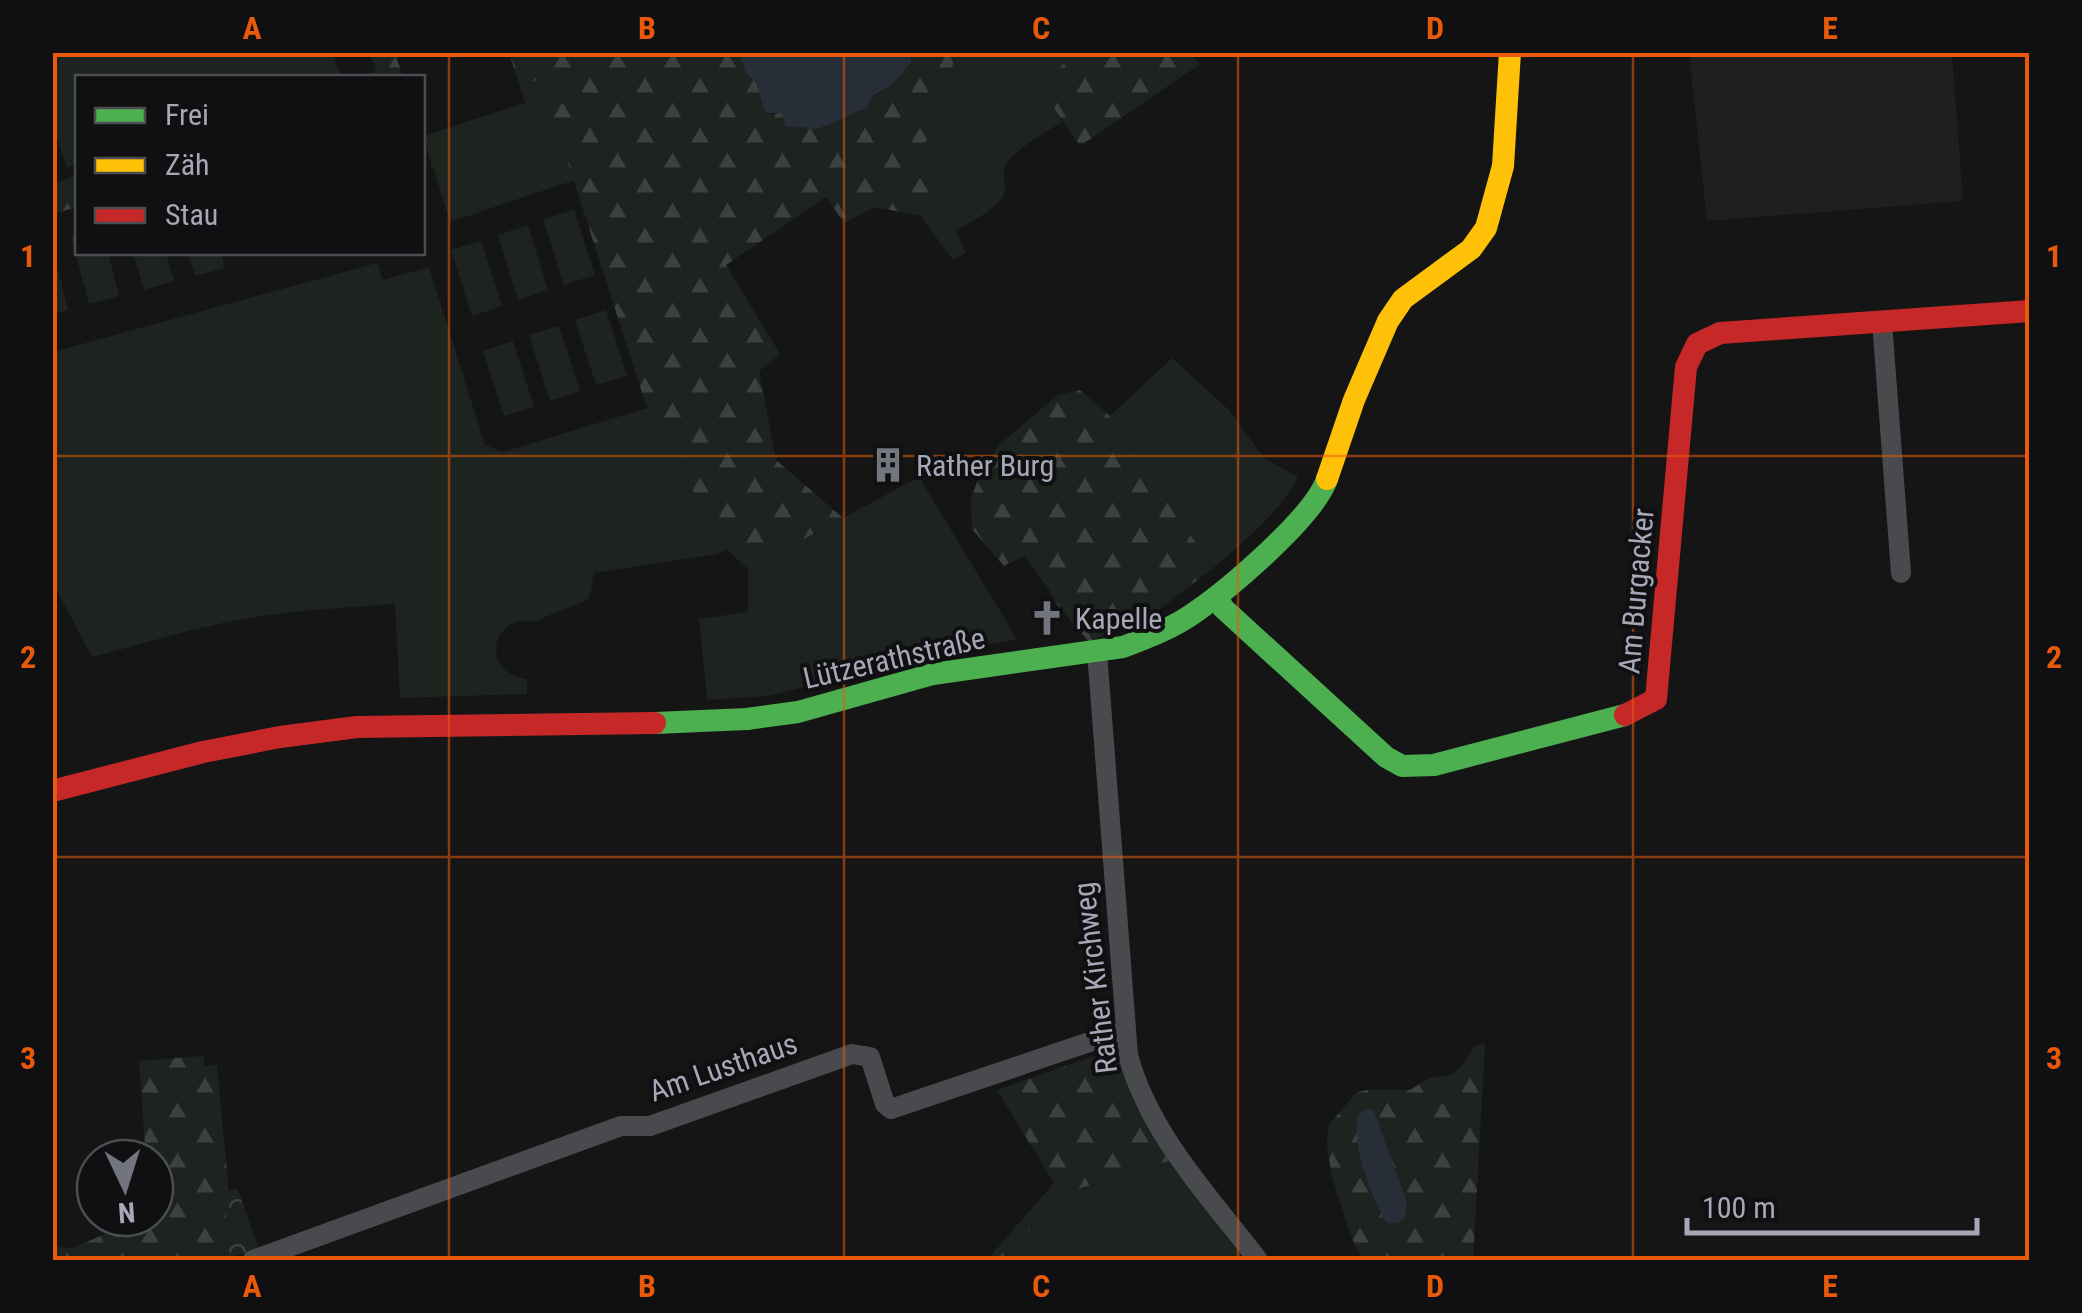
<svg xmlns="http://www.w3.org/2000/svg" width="2082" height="1313" font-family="'Roboto Condensed',sans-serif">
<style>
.built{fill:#1f1f21}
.green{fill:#1d241f}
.forest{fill:url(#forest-firs)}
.park{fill:url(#park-crowns)}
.water{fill:#282e37}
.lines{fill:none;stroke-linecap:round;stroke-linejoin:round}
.street{stroke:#494a4e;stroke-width:20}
.fast{stroke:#4caf50;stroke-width:22}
.slow{stroke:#ffc107;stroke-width:22}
.jam{stroke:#c62828;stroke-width:22}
.grid{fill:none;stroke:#e8590c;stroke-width:2.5;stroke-opacity:0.55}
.labels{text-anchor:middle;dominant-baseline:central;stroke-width:8;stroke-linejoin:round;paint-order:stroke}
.poi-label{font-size:30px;fill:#a6a8b7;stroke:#100f11;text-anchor:start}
.street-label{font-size:30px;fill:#a6a8b7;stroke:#100f11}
.neatline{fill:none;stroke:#e8590c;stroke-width:4}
.grid-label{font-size:32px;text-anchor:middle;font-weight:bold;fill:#e8590c}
</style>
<defs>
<pattern id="forest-firs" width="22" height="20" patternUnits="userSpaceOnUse" patternTransform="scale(2.5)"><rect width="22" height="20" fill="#1d241f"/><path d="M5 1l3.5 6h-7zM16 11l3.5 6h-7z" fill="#3b413d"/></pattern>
<pattern id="park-crowns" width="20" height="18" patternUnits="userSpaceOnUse" patternTransform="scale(2.5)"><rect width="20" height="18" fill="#1d241f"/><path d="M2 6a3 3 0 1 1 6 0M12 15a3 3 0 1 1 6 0" fill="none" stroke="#3b413d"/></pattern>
</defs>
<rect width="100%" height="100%" fill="#151515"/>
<path class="built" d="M1689,53h263l11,148 -256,20z"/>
<path class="green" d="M52,53h281l7,20 -12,5h-250l-1,86 -10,4 -14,-42z
M957,53h123l-43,31 25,38c-15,10 -50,28 -57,45 -3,7 1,16 0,24 -2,14 -36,33 -49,39l10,23 -13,7 -20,-27 -8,-88z
M541,79l34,101 -125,42 -27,-86 102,-33 3,-5 -4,-14z
M574,210l21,65 -31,10 -21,-66z
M528,225l20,65 -30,10 -20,-65z
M77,236l1,16 30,1 11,43 -30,8 -18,-66z
M481,241l21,65 -30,10 -21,-66z
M53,251l15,59 -15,4h-1z
M133,253h33l8,28 -30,9z
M188,253h33l4,15 -30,8z
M377,263l6,17 46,-13 56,178 18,7 144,-44 30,45 34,81 16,15 -10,5 -123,19c-2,7 -2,19 -5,25 -3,5 -42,16 -53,24 -45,-11 -57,51 -9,57v15l-127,4 -5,-94c-56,4 -113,7 -168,18 -46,10 -90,23 -135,35l-39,-74v-231z
M606,310l21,66 -31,9 -21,-65z
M559,326l21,65 -30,10 -21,-66z
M513,341l21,66 -30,9 -21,-65z
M1172,358l57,52 34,47 35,20c-20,38 -53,63 -85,91l-103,-152z
M919,477l98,162 -96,19 -154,38 -60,4 -8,-81 49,-7v-43z
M1169,1161l75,99h-241l58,-66z"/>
<path class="forest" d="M1080,52l116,1 -4,3 8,8 -120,82 -43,-62z
M370,53h25l8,24h-46l19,-6z
M509,53h229c5,15 11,18 18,30 7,12 4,21 15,31l11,-1 2,5 18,9 65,-18 6,-12 20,-13 18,-21v-10h46l-32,92 8,88 -12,-17 -46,-9 -31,16 -18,-26 -100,68 54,89 -21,17 17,89 67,58 -95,51 -37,-35 -34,-81 -30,-45 -106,-329 -17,5 4,14 -3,4z
M77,175v32l-24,7v-30z
M1080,390l30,26 103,152 -56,43 -68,31 -35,-41 -4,-10 -25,-35 -21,10 -32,-37 -1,-31 9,-23 19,-30 59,-50z
M1485,1043l-12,217h-110l-11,-21 -20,-62 -5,-31 1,-20 28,-33 10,-3h44l19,-12 23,-3 11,-11 12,-18z
M1117,1048c7,43 28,77 52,113l-108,33 -58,66h-16l67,-77 -57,-93z
M203,1056l2,10 12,-1 11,117 -3,78h-172v-13l20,1 69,-30h13v-60h-9l-7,-97z"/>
<path class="park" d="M237,1188l22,61 -34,10 2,-67z"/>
<path class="water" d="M911,53v10l-18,21 -20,12 -6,13c-19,3 -39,20 -56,20 -3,0 -6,-2 -9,-2 -5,0 -11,1 -16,-1l-4,-13h-17l-9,-31 -10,-9 -8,-20z
M1369,1108l5,3 33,91 -2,16c-7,6 -11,6 -19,4 -15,-27 -35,-77 -28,-108z"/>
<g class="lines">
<path class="street" d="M1882,322l19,251
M1097,652l31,403c21,79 82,142 130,205
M253,1260l368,-134h29l202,-72 18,3 15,47 6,5 234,-79"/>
<path class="fast" d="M1217,596l6,12 163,149 16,9 32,-1 191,-50
M655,723l92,-4 51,-7 135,-38 190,-27c24,-9 50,-19 71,-34 35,-24 120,-96 133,-134"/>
<path class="slow" d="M1327,479l27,-79 34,-79 15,-22 68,-50 15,-21 17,-62 7,-114"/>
<path class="jam" d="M1625,715l31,-16 30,-332 11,-23 23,-11 310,-22
M52,791l151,-39 77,-15 77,-10 298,-4"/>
</g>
<path class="grid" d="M449,52v1208M844,52v1208M1238,52v1208M1633,52v1208M52,456h1978M52,857h1978"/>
<defs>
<symbol id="building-bare" viewBox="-9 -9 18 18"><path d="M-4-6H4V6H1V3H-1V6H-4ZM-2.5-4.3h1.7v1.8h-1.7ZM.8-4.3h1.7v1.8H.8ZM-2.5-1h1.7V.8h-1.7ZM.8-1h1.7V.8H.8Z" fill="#73757e" stroke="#100f11" stroke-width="2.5" paint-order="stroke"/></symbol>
<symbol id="church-bare" viewBox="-9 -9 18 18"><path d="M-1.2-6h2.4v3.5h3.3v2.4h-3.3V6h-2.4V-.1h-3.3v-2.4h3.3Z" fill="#73757e" stroke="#100f11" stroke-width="2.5" paint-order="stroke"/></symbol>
</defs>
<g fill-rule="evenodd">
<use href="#building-bare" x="863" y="440" width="50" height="50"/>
<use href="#church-bare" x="1022" y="593" width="50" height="50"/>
</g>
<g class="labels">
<g class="poi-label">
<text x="916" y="465">Rather Burg</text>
<text x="1075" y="618">Kapelle</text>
</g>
<g class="street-label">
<text transform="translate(1636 591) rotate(-85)">Am Burgacker</text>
<text transform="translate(894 658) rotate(-13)">Lützerathstraße</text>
<text transform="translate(1095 978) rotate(-97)">Rather Kirchweg</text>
<text transform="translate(723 1067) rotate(-19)">Am Lusthaus</text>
</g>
</g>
<rect width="2082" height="1313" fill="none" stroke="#100f11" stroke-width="110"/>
<rect x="75" y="75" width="350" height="180" fill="#100f11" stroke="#4c4c53" stroke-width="2.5"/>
<rect x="95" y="108" width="50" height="15" fill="#4caf50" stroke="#4c4c53" stroke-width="2.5"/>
<text x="165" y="125" font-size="30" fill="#a6a8b7">Frei</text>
<rect x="95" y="158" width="50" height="15" fill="#ffc107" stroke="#4c4c53" stroke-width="2.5"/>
<text x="165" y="175" font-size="30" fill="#a6a8b7">Zäh</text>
<rect x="95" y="208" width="50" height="15" fill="#c62828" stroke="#4c4c53" stroke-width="2.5"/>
<text x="165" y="225" font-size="30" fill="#a6a8b7">Stau</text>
<g transform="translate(125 1188) rotate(176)"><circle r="48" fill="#100f11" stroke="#4c4c53" stroke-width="2.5"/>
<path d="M0-8L18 38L0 25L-18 38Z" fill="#73757e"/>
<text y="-15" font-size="28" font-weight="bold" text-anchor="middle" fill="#a6a8b7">N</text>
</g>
<path d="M1687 1218v15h290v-15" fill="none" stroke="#a6a8b7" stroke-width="5"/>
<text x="1702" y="1218" font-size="30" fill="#a6a8b7" stroke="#100f11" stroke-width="8" paint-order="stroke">100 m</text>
<rect x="55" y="55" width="1972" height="1203" class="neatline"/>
<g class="grid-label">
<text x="252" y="39">A</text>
<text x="647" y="39">B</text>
<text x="1041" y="39">C</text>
<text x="1435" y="39">D</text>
<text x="1830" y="39">E</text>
<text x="28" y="267">1</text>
<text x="2054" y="267">1</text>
<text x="28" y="668">2</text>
<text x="2054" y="668">2</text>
<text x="28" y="1069">3</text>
<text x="2054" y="1069">3</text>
<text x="252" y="1297">A</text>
<text x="647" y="1297">B</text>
<text x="1041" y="1297">C</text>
<text x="1435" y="1297">D</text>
<text x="1830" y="1297">E</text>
</g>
</svg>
